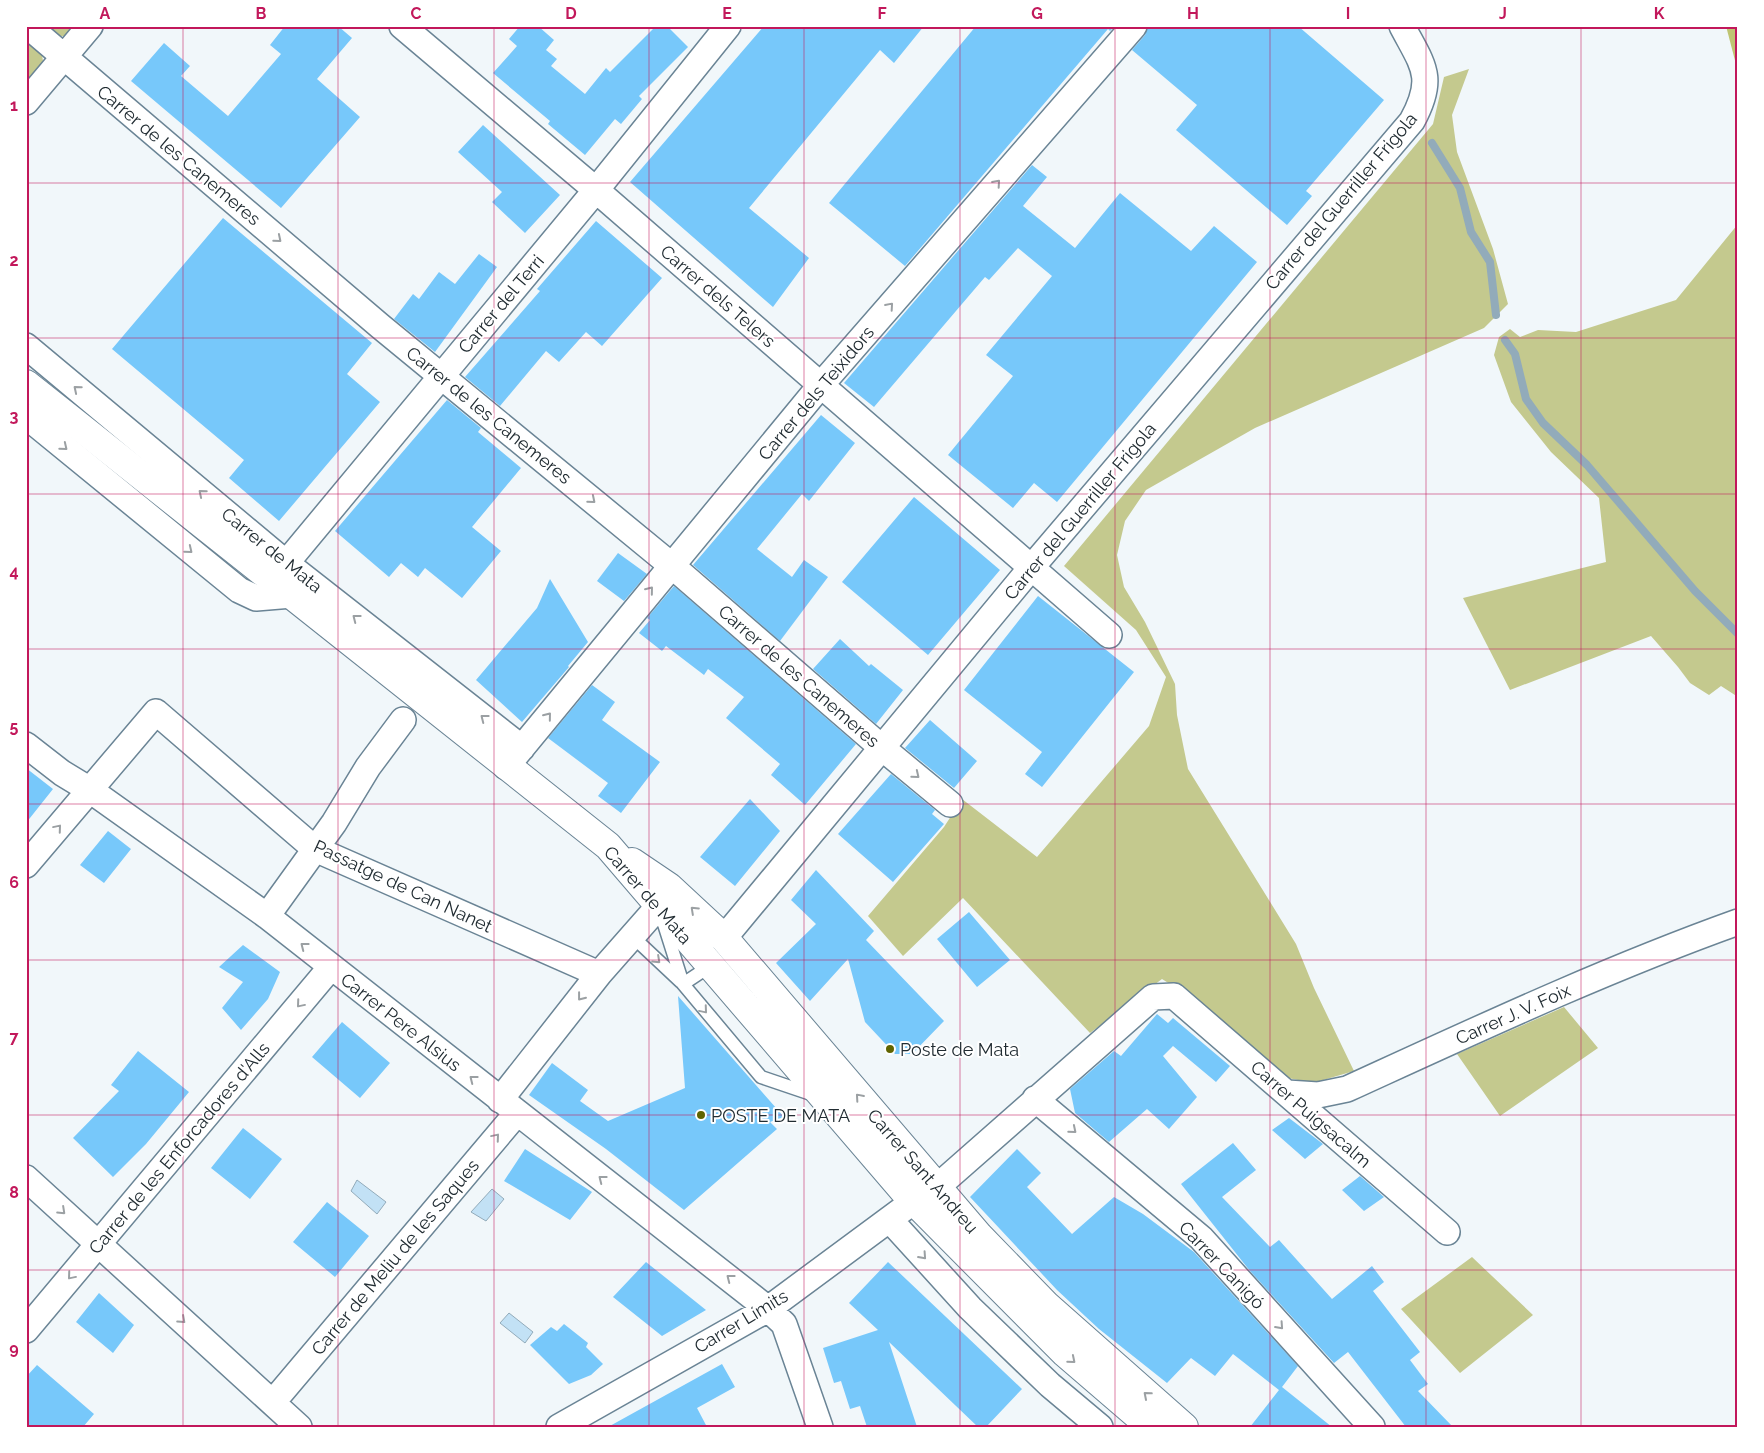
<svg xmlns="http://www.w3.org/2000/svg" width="1764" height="1453" font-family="Raleway,sans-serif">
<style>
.green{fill:#c4c98e}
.forest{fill:#bfc572}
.water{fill:#c2e1f5;stroke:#92abba}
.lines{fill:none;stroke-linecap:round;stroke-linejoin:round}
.stream{stroke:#92abba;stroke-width:8}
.building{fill:#77c8fa}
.lane-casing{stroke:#6a8495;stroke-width:15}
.street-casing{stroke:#6a8495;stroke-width:28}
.secondary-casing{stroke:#6a8495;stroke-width:30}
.lane{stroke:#fff;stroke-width:12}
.street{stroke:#fff;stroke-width:25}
.secondary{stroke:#fff;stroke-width:28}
.oneway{stroke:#9ba0a3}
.grid{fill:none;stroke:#c2185b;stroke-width:1;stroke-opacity:0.55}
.poi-dot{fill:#606400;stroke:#fff;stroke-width:2}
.labels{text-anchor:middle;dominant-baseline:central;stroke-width:4;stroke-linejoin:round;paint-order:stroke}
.street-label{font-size:18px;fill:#212c32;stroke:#fff}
.poi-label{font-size:18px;fill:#212c32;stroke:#fff;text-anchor:start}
.neatline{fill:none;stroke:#c2185b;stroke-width:2}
.grid-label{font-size:16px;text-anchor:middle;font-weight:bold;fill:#c2185b}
</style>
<rect width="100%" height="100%" fill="#f1f7fa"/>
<path class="green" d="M44,26h33l-9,10c-11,1 -16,-3 -24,-10z
M26,40l16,15 1,6 -17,23z
M1469,69l-17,46 5,37 36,97 15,55 -24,24 -229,100 -109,62 -21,31 -8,34 7,32 21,35 30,62 2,31 11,54 108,175 18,44 40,83 -41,12 -25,-5 -99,-82 -27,-17 -72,54 -127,-135 -60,58 -35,-40 76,-89 18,-28 75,58 112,-131 17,-49 -30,-47 -72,-64 369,-442 11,-47z
M1738,224v473l-17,-11 -12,9 -19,-12 -12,-16 -27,-31 -141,54 -47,-92 143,-36 -7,-64 -48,-46 -40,-50 -17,-47 5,-18 11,-8 10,8 18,-7 38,2 100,-32z
M1564,1007l34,41 -98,68 -43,-62z
M1472,1257l61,58 -73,58 -59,-64z"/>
<path class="forest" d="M1726,26h12v46z"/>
<path class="water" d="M357,1180l29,22 -9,12 -26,-23z
M492,1189l12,10 -18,22 -15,-9z
M509,1313l24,19 -8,11 -25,-20z"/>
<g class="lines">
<path class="stream" d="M1432,143l28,45 11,44 19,30 6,53
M1505,340l10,14 11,45 17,24 44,42 108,126 43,43"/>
</g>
<path class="building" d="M285,26h53l14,12 -35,41 43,38 -79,91 -150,-127 33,-38 26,23 -9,10 47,40 53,-62 -11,-9z
M520,26h18l16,14 -8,10 11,9 -6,7 34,28 21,-26 4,4 46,-46h11l21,21 -49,49 3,3 -21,25 -6,-5 -30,36 -37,-31 2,-3 -57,-48 24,-27 -8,-7z
M764,26h160l-30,37 -14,-13 -131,158 60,50 -36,49 -143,-125z
M976,26h139l-5,5 -2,-2 -203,237 -76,-63z
M1148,26h150l86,74 -78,91 6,5 -25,29 -111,-95 21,-25 -65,-55 13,-15z
M483,125l77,70 -35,38 -33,-31 10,-10 -44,-40z
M1032,165l15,12 -24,29 52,42 45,-55 71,58 23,-25 43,36 -200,240 -23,-19 -21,25 -65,-53 65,-79 -27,-21 66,-79 -34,-28 -29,32 -4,-3 -111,130 -30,-24z
M223,218l149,125 -25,31 33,28 -101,119 -50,-43 15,-18 -132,-111z
M596,221l66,57 -60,68 -16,-14 -27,30 -13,-11 -46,55 -35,-29 75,-86 -3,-2z
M479,254l18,13 -62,85 -41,-33 19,-25 6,5 20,-27 16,12z
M447,400l34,28 -3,4 43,36 -49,59 29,24 -39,47 -37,-30 -7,9 -17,-14 -12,14 -54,-46z
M821,415l34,28 -46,58 -7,-7 -45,55 35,28 12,-17 24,17 -48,64 -87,-76z
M914,497l86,73 -72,85 -86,-73z
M618,553l29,21 -23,27 -27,-20z
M550,579l38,63 -20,24 1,1 -47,55 -46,-42 61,-72z
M674,586l182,158 -51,61 -34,-30 9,-11 -54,-46 18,-21 -36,-28 -4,6 -38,-29 -4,5 -23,-18 11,-13 -3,-2z
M1038,596l96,76 -92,115 -17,-13 17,-22 -78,-62z
M840,639l29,27 2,-2 32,26 -27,34 -63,-55z
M592,685l23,17 -13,18 58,42 -39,51 -23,-17 10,-13 -60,-45z
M930,720l47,41 -23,27 -49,-40z
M26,768l27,21 -27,34z
M891,774l44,36 -3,4 12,10 -51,58 -55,-48z
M750,799l30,32 -45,55 -35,-29z
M108,831l23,18 -27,34 -24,-18z
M816,870l58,61 -8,9 78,81 -32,33h-17l-30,-32 -17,-63 -38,42 -34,-38 40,-39 -25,-24z
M969,912l41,48 -33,27 -40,-48z
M243,945l37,27 -12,27 -27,31 -19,-22 21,-26 -24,-15z
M678,996l106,121 -14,5 7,7 -93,81 -78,-61 -77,-54 23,-32 36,27 -8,11 28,20 77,-33z
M1157,1014l11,9 5,-5 57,48 -14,16 -43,-36 -10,10 34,41 -28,32 -22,-20 -38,33 -34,-29 -5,-24 44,-38 7,5z
M342,1022l48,41 -30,35 -48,-41z
M138,1051l51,41 -43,52 -33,33 -40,-39 46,-47 -8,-6z
M1289,1118l34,26 -18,15 -33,-29z
M243,1128l39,31 -32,40 -39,-31z
M1233,1143l23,27 -34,27 48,50 9,-7 53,59 40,-33 12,16 -11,9 47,61 -10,8 18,24 -10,7 35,36h-47l-58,-75 -14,11 -84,-92 -69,-87z
M525,1149l67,43 -22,28 -66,-39z
M1017,1149l24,24 -14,14 45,47 42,-37 29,17 51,38 104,114 -16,21 50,40h-82l29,-37 -46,-36 -18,22 -24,-18 -24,25 -68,-54 -42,-39 -87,-93z
M1360,1176l24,21 -20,14 -22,-21z
M327,1202l42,34 -34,41 -42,-35z
M646,1262l60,48 -44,26 -49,-39z
M888,1262l134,127 -36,38h-8l-89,-85 28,85h-50l-7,-21 -10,3 -9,-28 -7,2 -11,-35 55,-18 -29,-27z
M99,1293l35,32 -21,28 -37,-31z
M564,1324l24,19 -2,4 17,17 -12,11 -22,9 -39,-39 21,-18 6,4z
M722,1364l13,23 -38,21 10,19h-99z
M37,1365l57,49 -11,13h-57v-50z"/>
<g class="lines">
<defs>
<path id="lane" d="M663,921l20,63
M632,936l49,46
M710,966l-27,18 78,93 53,18"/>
<path id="street" d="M28,26l352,300 291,239 210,182 69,57
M402,26l194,164 513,445
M26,102l64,-76
M26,346l260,217 236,185
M26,416l213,174 17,8 36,-3
M273,579l323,-389 132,-164
M26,745l36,28 28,17 177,126 501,393 16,15 36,103
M506,767l314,-381 314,-360
M26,865l130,-153 159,137 284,125
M267,916l67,-93 34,-56 35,-47
M724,938l307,-370 381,-447c24,-44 11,-55 -10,-95
M1287,1093l31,2 29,-6c129,-59 257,-119 391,-167
M1035,1099l166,139 171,189
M500,1100l99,-126 59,-67
M26,1178l273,249
M916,1185l21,2 216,-190 21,-1 273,236
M890,1220l80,88 80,77 50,42
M26,1330l305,-363
M273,1402l244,-289
M559,1427l209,-118 146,-108 19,3"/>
<path id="secondary" d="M26,384l582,462 296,345 161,162 86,74
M632,862l37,25 55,51 255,298 67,69 138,122"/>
</defs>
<use href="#lane" class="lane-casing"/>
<use href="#street" class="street-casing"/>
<use href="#secondary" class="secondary-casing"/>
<use href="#lane" class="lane"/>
<use href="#street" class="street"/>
<use href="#secondary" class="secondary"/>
</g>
<defs><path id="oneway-chevron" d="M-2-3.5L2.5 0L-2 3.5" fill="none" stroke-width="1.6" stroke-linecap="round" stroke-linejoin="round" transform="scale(1.25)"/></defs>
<g class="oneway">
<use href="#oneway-chevron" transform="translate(997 183) rotate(-49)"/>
<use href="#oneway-chevron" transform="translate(278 239) rotate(40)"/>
<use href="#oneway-chevron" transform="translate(890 306) rotate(-49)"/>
<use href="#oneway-chevron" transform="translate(77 389) rotate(-140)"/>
<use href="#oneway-chevron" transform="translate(64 447) rotate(39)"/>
<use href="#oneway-chevron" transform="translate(202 493) rotate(-140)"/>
<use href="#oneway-chevron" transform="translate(592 500) rotate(40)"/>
<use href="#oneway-chevron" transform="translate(189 550) rotate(39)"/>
<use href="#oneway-chevron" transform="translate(650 590) rotate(-51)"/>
<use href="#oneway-chevron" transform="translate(356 618) rotate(-142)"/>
<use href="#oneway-chevron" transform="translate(548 716) rotate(-51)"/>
<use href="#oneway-chevron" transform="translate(484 718) rotate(-142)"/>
<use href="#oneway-chevron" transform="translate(916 775) rotate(39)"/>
<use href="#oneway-chevron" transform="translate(58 828) rotate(-50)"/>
<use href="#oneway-chevron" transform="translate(694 910) rotate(-137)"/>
<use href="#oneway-chevron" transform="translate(304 946) rotate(-142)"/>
<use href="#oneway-chevron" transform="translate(657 960) rotate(43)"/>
<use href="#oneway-chevron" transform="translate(581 997) rotate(128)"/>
<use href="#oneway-chevron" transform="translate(300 1004) rotate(130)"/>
<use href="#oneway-chevron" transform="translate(704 1010) rotate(50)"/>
<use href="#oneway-chevron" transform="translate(473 1079) rotate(-142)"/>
<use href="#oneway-chevron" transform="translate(859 1097) rotate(-131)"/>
<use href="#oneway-chevron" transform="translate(1073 1130) rotate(40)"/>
<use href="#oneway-chevron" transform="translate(496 1137) rotate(-50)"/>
<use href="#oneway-chevron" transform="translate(602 1179) rotate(-142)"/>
<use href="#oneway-chevron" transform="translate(62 1211) rotate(43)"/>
<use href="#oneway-chevron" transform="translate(923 1256) rotate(48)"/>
<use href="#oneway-chevron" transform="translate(71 1276) rotate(130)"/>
<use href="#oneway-chevron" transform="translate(730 1278) rotate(-142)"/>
<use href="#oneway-chevron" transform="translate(182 1320) rotate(42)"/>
<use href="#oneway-chevron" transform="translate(1280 1326) rotate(48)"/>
<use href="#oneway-chevron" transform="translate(1072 1360) rotate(40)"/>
<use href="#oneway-chevron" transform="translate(1147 1395) rotate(-139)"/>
</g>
<path class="grid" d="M183,26v1401M338,26v1401M494,26v1401M649,26v1401M804,26v1401M960,26v1401M1115,26v1401M1270,26v1401M1426,26v1401M1581,26v1401M26,183h1712M26,338h1712M26,494h1712M26,649h1712M26,804h1712M26,960h1712M26,1115h1712M26,1270h1712"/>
<g class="poi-dot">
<circle cx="890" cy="1049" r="5"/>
<circle cx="701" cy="1115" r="5"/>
</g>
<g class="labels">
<g class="street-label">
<text transform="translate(179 155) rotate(40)">Carrer de les Canemeres</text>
<text transform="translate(1341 201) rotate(-50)">Carrer del Guerriller Frigola</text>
<text transform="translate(718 296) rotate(41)">Carrer dels Telers</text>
<text transform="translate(501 304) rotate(-50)">Carrer del Terri</text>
<text transform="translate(816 393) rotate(-50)">Carrer dels Teixidors</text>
<text transform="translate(489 415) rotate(39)">Carrer de les Canemeres</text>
<text transform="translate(1080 511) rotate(-50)">Carrer del Guerriller Frigola</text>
<text transform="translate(272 550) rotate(39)">Carrer de Mata</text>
<text transform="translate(799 676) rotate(41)">Carrer de les Canemeres</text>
<text transform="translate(403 886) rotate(25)">Passatge de Can Nanet</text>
<text transform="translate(648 895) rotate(49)">Carrer de Mata</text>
<text transform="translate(1513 1014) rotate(-24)">Carrer J. V. Foix</text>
<text transform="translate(401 1022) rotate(38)">Carrer Pere Alsius</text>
<text transform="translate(1311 1114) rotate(41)">Carrer Puigsacalm</text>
<text transform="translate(179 1148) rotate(-50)">Carrer de les Enforcadores d'Alls</text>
<text transform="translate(923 1171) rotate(49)">Carrer Sant Andreu</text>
<text transform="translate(395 1257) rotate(-50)">Carrer de Meliu de les Saques</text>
<text transform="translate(1222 1265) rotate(46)">Carrer Canigó</text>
<text transform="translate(741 1321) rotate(-31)">Carrer Límits</text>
</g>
<g class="poi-label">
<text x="900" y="1049">Poste de Mata</text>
<text x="711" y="1115">POSTE DE MATA</text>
</g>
</g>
<rect width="1764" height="1453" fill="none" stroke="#ffffff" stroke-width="55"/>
<rect x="28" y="28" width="1708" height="1398" class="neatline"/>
<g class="grid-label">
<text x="105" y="19">A</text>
<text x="261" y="19">B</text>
<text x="416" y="19">C</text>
<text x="571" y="19">D</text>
<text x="727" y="19">E</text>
<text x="882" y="19">F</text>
<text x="1037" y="19">G</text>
<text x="1193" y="19">H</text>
<text x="1348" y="19">I</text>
<text x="1503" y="19">J</text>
<text x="1659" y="19">K</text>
<text x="14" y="111">1</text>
<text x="14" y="266">2</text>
<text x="14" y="422">3</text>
<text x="14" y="577">4</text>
<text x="14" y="732">5</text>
<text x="14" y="888">6</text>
<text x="14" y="1043">7</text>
<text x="14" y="1198">8</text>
<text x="14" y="1354">9</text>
</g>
</svg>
